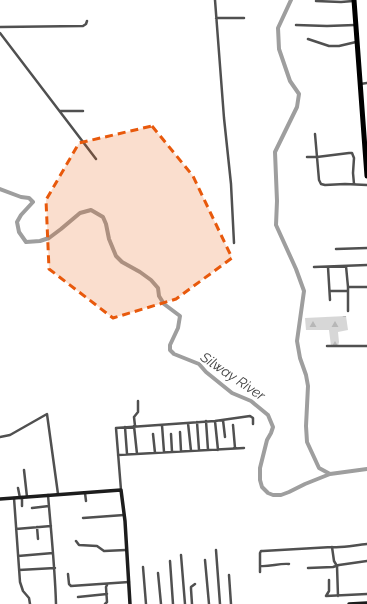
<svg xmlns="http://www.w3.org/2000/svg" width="367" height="604" font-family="Raleway,sans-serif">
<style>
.forest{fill:url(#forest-firs)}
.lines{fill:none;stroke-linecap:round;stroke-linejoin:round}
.river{stroke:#9e9e9e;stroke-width:4}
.street{stroke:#505050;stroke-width:2.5}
.secondary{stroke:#1d1d1d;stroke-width:3.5}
.highway{stroke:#000;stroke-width:5}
.marked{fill:#e8590c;fill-opacity:0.2;stroke:#e8590c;stroke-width:3;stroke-dasharray:8 5;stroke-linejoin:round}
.labels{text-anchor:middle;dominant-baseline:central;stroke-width:4;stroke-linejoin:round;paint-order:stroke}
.water-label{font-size:14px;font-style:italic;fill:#3f3f3f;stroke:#fff}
</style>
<defs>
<pattern id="forest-firs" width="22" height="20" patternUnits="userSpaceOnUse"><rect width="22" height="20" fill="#d7d7d7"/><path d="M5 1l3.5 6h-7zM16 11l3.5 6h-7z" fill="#b7b7b7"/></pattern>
</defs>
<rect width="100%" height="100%" fill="#fff"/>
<path class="forest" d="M346,316l2,14 -10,2 1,10 -1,4h-7l-2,-16h-23l-1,-12z"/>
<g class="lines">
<path class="river" d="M291,0l-13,28 1,21 11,32 9,13 -2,13 -22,45 2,49 -1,24 20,44 8,22 -7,50 3,17 6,17 2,11 -2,40 1,16 12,26 11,6
M0,189l21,8 8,1 4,4 -12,13 -4,7 2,10 7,10 14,-1 9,-3 12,-9 19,-16 11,-3 12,7 3,7 3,15 7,17 6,6 18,10 11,8 7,8 1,8 5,8 16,12 -2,12 -8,17v5l4,4 25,10 7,8 26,21 19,8 17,14 5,12 -2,6 -4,7 -7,28v12l2,7 6,6 5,2h8l8,-3 16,-8 25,-10 37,-5"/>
<path class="street" d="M215,0l9,118 7,66 3,59
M316,1l25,1 12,-1
M216,18h28
M296,25l31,1 28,-1
M0,27l83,-1 3,-2 1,-3
M0,33l96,126
M308,39l21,7h10l17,-4
M360,84l7,-1
M60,111h23
M307,157h10l-2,-23
M354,184l-1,-11 1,-15 -2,-5h-3l-32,4 2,23 2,4 4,1 20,-1 22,1
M336,249l31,-1
M346,266l2,21v24
M314,267l53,-2
M328,267l2,33
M348,287h19
M330,291h18
M327,346h40
M223,420l2,17
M206,421l2,29
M215,421l3,29
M197,422l2,28
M188,423l3,28
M162,425l2,27
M233,425l2,23
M134,426l3,28
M135,426l-1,-9 4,-5v-11
M125,427l2,27
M180,432l1,19
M153,434l2,19
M171,434l1,18
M0,437l10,-2 37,-21 11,80
M118,455l126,-7
M24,470l3,27
M18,488l2,10
M121,490l-5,-62 99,-7 35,-5 3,2v6
M85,493l1,8
M48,495c3,36 7,73 8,109
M22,497v9
M14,498l6,84 3,9 6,7 1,6
M32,508l17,-2
M83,518l41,-3
M37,527l1,12
M16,529l35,-3
M76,541l3,4 18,1 7,5 22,-1
M332,547l2,14 3,5
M216,550l4,54
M181,555l4,49
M18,556l35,-3
M205,560l4,44
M170,561l3,43
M260,566c10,1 19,-3 29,-2
M337,566l1,30
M143,567l3,37
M308,568l25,-1 6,-2 28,-4
M19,570l36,-2
M260,572v-19l1,-2h2l69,-4c12,1 23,-2 35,-3
M158,573l3,31
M68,574l1,10 2,2 58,-4
M229,575l2,29
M329,580v11l-3,5 41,-2
M78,597l29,-3
M105,604l2,-2 -1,-15 1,-2
M192,604l-1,-15v-2l4,-3"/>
<path class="secondary" d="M0,499l121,-9 4,31 5,83
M349,604l18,-1"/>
<path class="highway" d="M354,0l13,176"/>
</g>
<path class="marked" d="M152,126l41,50 39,82 -56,41 -63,19 -64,-49 -3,-69 33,-57z"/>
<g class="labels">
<g class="water-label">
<text transform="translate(233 376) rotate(34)">Silway River</text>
</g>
</g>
</svg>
